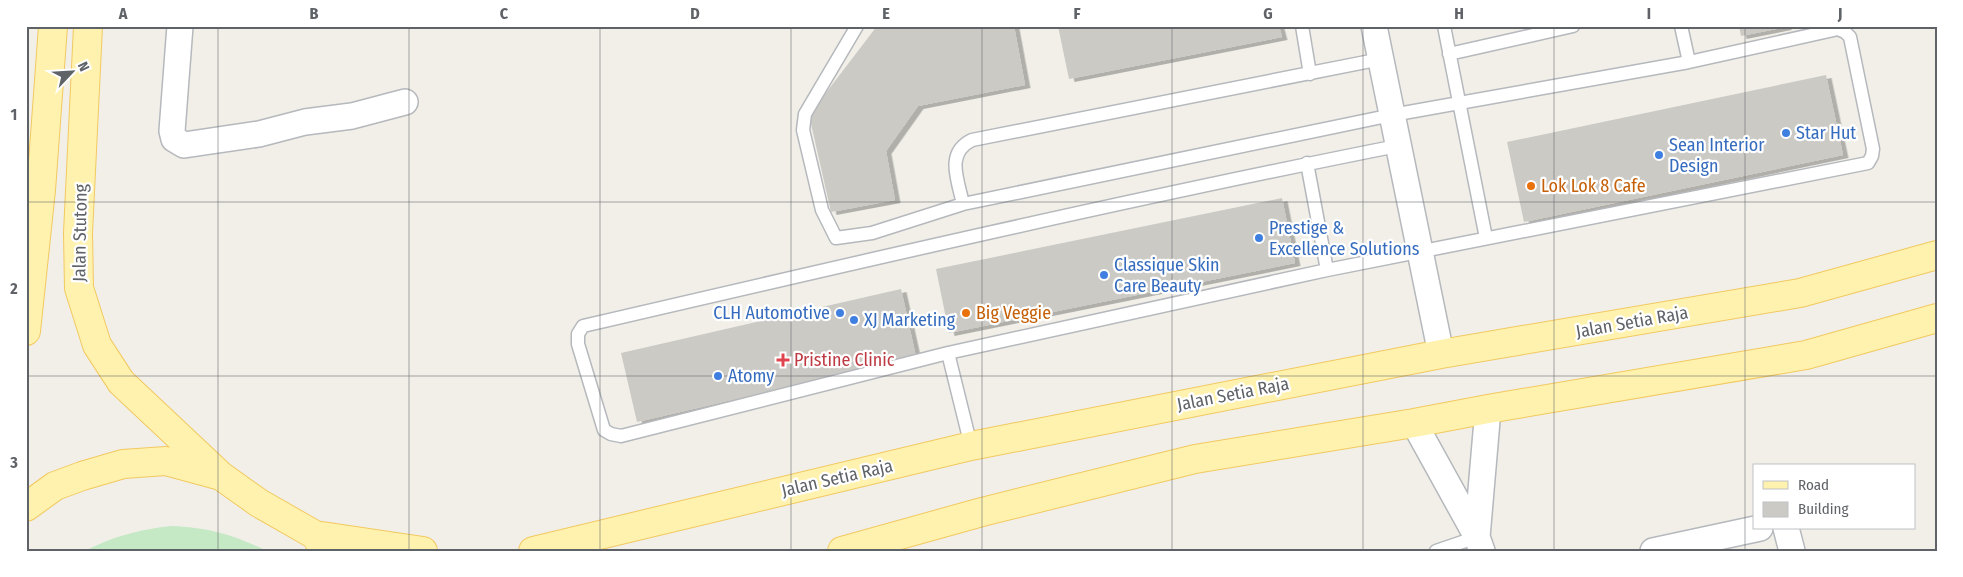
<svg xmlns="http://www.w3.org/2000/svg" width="1963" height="577" font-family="'Fira Sans Condensed',sans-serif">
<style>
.green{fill:#c5e8c5}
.building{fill:#cccac5;filter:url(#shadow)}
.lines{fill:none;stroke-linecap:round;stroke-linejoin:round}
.service-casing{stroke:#b5b8bc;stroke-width:15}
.minor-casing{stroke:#b5b8bc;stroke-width:28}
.primary-casing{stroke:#f2c960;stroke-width:30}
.service{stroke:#fff;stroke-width:12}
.minor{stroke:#fff;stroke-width:25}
.primary{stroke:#fff2af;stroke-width:28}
.grid{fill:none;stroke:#5f6368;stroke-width:1;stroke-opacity:0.55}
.shop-dot{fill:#3f7fe0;stroke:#fff;stroke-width:2}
.food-dot{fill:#e8710a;stroke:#fff;stroke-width:2}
.health-dot{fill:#e0444e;stroke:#fff;stroke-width:2}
.labels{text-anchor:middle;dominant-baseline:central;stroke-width:4.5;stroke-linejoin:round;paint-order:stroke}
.shop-label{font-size:18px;fill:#366cbe;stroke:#fff;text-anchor:start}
.food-label{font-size:18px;fill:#c56008;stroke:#fff;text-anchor:start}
.street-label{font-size:18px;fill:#5f6368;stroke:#fff}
.health-label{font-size:18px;fill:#be3a42;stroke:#fff;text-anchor:start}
.neatline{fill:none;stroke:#5f6368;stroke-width:2}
.grid-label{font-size:16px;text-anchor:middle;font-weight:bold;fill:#5f6368}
</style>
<defs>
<filter id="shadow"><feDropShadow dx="5.5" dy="3" stdDeviation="0" flood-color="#0004"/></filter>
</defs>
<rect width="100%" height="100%" fill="#f1efe8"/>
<path class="green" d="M171,526c39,2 60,8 96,25h-182c29,-15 53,-21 86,-25z"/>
<path class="building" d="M877,26h137l11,59 -107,21 -32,45 9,49 -64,12 -22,-97z
M1058,26h221l3,11 -213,42z
M1739,26h47v1l-45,9z
M1826,75l17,80 -319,67 -17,-80z
M1282,198l13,65 -346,70 -13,-64z
M901,289l15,68 -279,65 -16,-69z"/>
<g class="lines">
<defs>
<path id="service" d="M857,26l-52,88 -2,16 19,80 14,28 36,-5 91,-29 429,-89 297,-53 149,-33 7,3 5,5 23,112 -1,7 -4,7 -541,107 -379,83 -327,83 -10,-2 -7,-4 -26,-86v-10l5,-8c271,-63 542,-126 814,-180
M1302,26l8,48
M1444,26l42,212
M1681,26l8,36
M1449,54l124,-28
M1307,163l20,107
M963,204c-5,-24 -18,-51 9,-64l409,-81
M948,353l23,93
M1436,551l41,-14"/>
<path id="minor" d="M180,26l-8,105 2,8 10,6 75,-11 46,-12 47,-6 53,-14
M1374,26l67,328
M1414,423l63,114 5,14
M1786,528l6,23
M1477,537l11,-128
M1653,551l107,-23"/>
<path id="primary" d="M88,26l-10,207 1,55 18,57 24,37 100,94
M26,331l15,-141 12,-164
M26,507l29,-21 27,-10 41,-12 43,-3 55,15 38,27 56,32 10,16
M315,535l108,16
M533,551l438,-105 470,-92 359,-61 137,-38
M842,551l140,-39 213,-53 219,-36 74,-14 318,-54 131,-37"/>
</defs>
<use href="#service" class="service-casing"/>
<use href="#minor" class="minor-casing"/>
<use href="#primary" class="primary-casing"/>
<use href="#service" class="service"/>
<use href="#minor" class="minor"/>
<use href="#primary" class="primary"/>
</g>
<path class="grid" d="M218,26v525M409,26v525M600,26v525M791,26v525M982,26v525M1172,26v525M1363,26v525M1554,26v525M1745,26v525M26,202h1911M26,376h1911"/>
<g class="shop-dot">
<circle cx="1786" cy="133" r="5"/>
<circle cx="1659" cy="155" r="5"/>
<circle cx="1259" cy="238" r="5"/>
<circle cx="1104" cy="275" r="5"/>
<circle cx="840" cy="313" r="5"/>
<circle cx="854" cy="320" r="5"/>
<circle cx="718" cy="376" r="5"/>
</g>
<g class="food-dot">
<circle cx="1531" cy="186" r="5"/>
<circle cx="966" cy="313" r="5"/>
</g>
<path class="health-dot" d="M780.5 352.5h5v5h5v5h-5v5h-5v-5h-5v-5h5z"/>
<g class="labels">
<g class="shop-label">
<text x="1796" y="133">Star Hut</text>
<text x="1669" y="145">Sean Interior<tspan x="1669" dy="21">Design</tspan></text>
<text x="1269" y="228">Prestige &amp;<tspan x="1269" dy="21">Excellence Solutions</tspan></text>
<text x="1114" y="265">Classique Skin<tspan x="1114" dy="21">Care Beauty</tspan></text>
<text x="830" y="313" text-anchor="end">CLH Automotive</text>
<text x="864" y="320">XJ Marketing</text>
<text x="728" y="376">Atomy</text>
</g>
<g class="food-label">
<text x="1541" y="186">Lok Lok 8 Cafe</text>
<text x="976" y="313">Big Veggie</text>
</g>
<g class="street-label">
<text transform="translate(80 233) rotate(-89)">Jalan Stutong</text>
<text transform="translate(1632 322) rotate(-10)">Jalan Setia Raja</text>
<text transform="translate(1233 394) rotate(-11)">Jalan Setia Raja</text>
<text transform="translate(837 478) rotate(-13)">Jalan Setia Raja</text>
</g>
<g class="health-label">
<text x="794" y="360">Pristine Clinic</text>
</g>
</g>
<rect width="1963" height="577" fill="none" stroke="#ffffff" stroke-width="55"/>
<rect x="1753" y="464" width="162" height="65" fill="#ffffff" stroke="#bfc1c3"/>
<rect x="1763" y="481" width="25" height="8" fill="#fff2af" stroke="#bfc1c3"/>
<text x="1798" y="490" font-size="15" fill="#5f6368">Road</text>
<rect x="1763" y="502" width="25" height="15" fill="#cccac5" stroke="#bfc1c3"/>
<text x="1798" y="514" font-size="15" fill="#5f6368">Building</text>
<g transform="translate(72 72) rotate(65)" stroke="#ffffff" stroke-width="4" paint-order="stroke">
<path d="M0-4L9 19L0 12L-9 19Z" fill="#5f6368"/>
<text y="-8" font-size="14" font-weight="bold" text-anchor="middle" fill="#5f6368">N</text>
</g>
<rect x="28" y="28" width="1908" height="522" class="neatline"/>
<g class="grid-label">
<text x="123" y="19">A</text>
<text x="314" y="19">B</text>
<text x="504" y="19">C</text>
<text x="695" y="19">D</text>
<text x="886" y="19">E</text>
<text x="1077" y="19">F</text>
<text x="1268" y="19">G</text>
<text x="1459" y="19">H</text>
<text x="1649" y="19">I</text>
<text x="1840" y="19">J</text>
<text x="14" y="120">1</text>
<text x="14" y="294">2</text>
<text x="14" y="468">3</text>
</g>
</svg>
